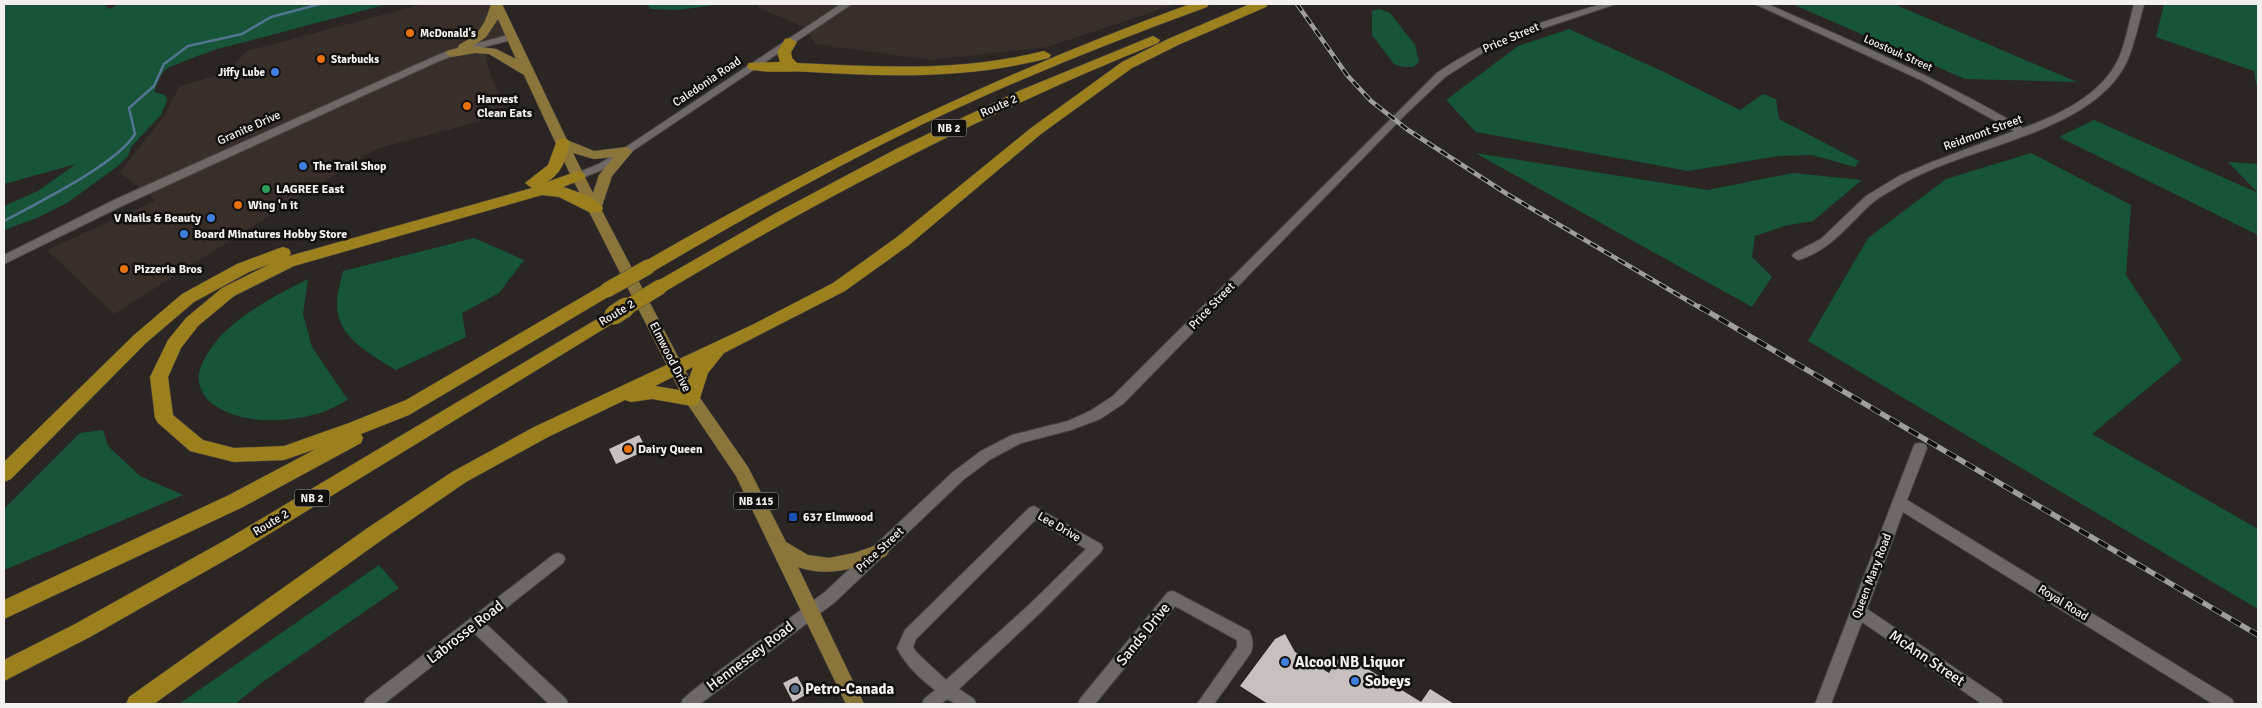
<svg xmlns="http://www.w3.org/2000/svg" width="2262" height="708" font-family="Signika,sans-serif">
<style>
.built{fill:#392f2a}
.green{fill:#165537}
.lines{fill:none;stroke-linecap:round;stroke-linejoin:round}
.stream{stroke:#557491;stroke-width:2.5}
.building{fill:#c7c0bf}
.minor-casing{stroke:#494543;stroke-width:2}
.major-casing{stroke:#494543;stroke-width:1}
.highway-casing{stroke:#494543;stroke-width:1}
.minor{fill:#6e6866;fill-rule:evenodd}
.major{fill:#8a763b;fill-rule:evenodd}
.highway{fill:#9c801e;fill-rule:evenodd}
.rail-far1-casing{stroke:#a19d9b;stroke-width:4.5}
.rail-casing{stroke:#a19d9b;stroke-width:5.5}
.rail-far1{stroke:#12100f;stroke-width:2.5;stroke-dasharray:8;stroke-linecap:butt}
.rail{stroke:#12100f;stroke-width:4;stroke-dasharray:11;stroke-linecap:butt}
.highway-bridge-far1-casing{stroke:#494543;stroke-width:16;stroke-linecap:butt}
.highway-bridge-casing{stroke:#494543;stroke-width:21;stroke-linecap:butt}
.highway-bridge-far1{stroke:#9c801e;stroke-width:15}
.highway-bridge{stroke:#9c801e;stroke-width:19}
.food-dot{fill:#e8710a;stroke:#12100f;stroke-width:2}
.shop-dot{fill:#3f7fe0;stroke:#12100f;stroke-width:2}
.leisure-dot{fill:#2e9e5b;stroke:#12100f;stroke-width:2}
.transit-dot{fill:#1a4fb4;stroke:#12100f;stroke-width:2}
.service-dot{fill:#5c6f8a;stroke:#12100f;stroke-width:2}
.labels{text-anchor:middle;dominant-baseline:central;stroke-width:5;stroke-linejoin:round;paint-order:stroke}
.far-poi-label{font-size:11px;font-weight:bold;fill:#f3f0ee;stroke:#12100f;text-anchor:start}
.far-street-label{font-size:11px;fill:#f3f0ee;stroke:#12100f}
.shield{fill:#12100f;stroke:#b0adab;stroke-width:1}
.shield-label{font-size:11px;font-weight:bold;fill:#f3f0ee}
.street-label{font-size:12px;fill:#f3f0ee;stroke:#12100f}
.poi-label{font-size:12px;font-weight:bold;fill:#f3f0ee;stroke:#12100f;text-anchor:start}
.near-street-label{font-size:15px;fill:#f3f0ee;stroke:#12100f}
.near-poi-label{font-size:15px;font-weight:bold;fill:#f3f0ee;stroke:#12100f;text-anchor:start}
</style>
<rect width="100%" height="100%" fill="#2b2624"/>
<path class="built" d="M423,4h71l15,35 -24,8 2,18 20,49 -131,35 -262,165 -67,-64 108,-49 -35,-29 42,-53 18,-33 46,-13 21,-22z
M756,4h420l-129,43 -116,13 -116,-16 -9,-16 -47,-20z"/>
<path class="green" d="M4,4h99l6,5 10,-5h269l-174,46c-8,3 -47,17 -49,20 -5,5 -8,15 -11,22l11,3 2,6 -6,14 -30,32 -3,9 -10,10 -51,37 -30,15 -33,12v-24l34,-15 38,-27 -72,20z
M647,4h75l-44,6 -27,-1z
M1792,4h102l183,78 -112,-3z
M2164,4h94v90l-4,-23 -98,-34z
M1379,9l11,4 25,32 4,17 -6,5h-10l-9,-3 -22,-29v-24z
M1569,29l95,43 76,38 23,-16 13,5 3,20 80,42 -4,6 -43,-12 -34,1 -90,15 -212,-39 -30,-32 72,-54z
M2094,120l164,73v42l-199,-98z
M1475,153l233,37 85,-17 69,7 -49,41 -29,5 -29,10 -3,21 20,20 -20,30z
M2031,153l100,52 -5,70 56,85 -90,74 166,95v80l-450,-268 60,-103 78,-59z
M2228,162l30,2v29z
M474,238l50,22 -25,33 -37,20 4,24 -70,33c-24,-15 -61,-33 -59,-68 0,-10 4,-21 6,-31z
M308,279l-5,35 9,33 36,53c-9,4 -18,10 -28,13 -34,10 -84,13 -112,-13 -6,-6 -11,-18 -9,-27 13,-46 70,-74 109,-94z
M103,430l5,16 32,30 43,19 -179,75v-61l76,-76z
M379,565l20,23 -135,93 -29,23h-56z"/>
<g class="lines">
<path class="stream" d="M4,221c33,-18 113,-57 131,-87l-6,-26 25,-22 10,-22 24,-18 54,-12 29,-17 49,-13"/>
</g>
<path class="building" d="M639,435l8,15 -31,14 -7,-15z
M1285,634l10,18 34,21 13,-20 79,49 9,-13 24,15h-186l-28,-18 35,-47z
M797,676l10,18 -14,8 -10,-19z"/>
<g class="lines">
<defs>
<path id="minor" d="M841,4h11l-245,164 -25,10h-8l-1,-2 1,-2 25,-10 24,-15z
M1602,4h14l-90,30 -42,18 -39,25 -39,37 -283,290 -23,15 -29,11 -50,13 -30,16 -28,21 -128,122 -135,102h-19l2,-5 13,-11 129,-96 128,-120 28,-21 31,-16 56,-14 22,-10 23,-15 324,-323c51,-36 107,-52 165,-69z
M1755,4h12c87,38 174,75 256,124 36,-13 77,-32 95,-68 8,-17 11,-38 16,-56h10c-5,18 -9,38 -16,55 -32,74 -159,86 -224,124 -10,6 -22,12 -32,20 -23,21 -42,48 -74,57l-6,-4 2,-3 27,-14 45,-43 33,-20 33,-14 82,-31 -91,-50z
M512,34l5,3 -2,2 -61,16 -17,7 -313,143 -120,59v-9l112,-56 315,-141 17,-7z
M1920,443l5,1 2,4 -20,52 325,199 2,5h-21l-310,-192 -36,97 134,90 2,5h-21l-120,-82 -31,82h-16l98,-256 2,-4z
M1034,506l67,38 2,4 -2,4 -61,61 -81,76 15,10 2,5h-20l-9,-5 -6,5h-19l2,-5 11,-9c-15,-12 -29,-24 -38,-42l8,-18 124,-122zM1035,520l51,29 -56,55 -84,76 -30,-28 -3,-5 3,-8z
M558,553l5,2 2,4 -2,4 -77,61 80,75 2,5h-19l-75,-71 -90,71h-20l2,-5 187,-144z
M1173,591l76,40c4,7 5,16 1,23l-36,50h-17l40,-57v-7l-62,-34 -80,98h-17l2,-5 88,-107z"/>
<path id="major" d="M491,4h11l65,136 27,11 33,-4 6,4 -21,25 -11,33 97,186 50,72 38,75 22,13 21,3 25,-5 26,-9 6,2 3,5 -3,5c-29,12 -57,22 -88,11l66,137h-18l-110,-228 -52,-77 -113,-223 -47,-101 -35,-21 -14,-1 -24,4 -6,-4 2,-2 11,-3 1,-3c21,-12 25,-18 32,-41zM498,19l18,40 -20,-10 -23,-3 13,-9zM573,153l21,6 20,-2 -15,18 -6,18z"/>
<path id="highway" d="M1190,4h19l-2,3c-96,35 -191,73 -284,117 -92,45 -181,95 -269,147l-6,2 -6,-2 -2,-4 2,-4c178,-103 355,-189 548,-259z
M1250,4h18l-2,3 -88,38 -46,23 -91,66 -132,111 -64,46 -121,62 -16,20 -10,31 -6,2 -40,-7 -21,3 -6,-2 -77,37 -82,45 -83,57 -229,165h-28l3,-7 240,-170 83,-55 82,-45 220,-103 79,-41 64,-46 134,-109 91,-66 46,-23zM693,367l-8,24 -30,-5z
M1153,36l7,4 -2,3c-172,69 -334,154 -492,248l-6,2 -6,-2 -2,-4 2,-4 120,-69 122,-65 125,-59z
M790,38l7,4 -6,10 1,6 5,5c86,4 162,9 247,-12l7,4 -2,3c-82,21 -156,19 -239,14 -19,-2 -42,2 -61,-3l-2,-3 2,-3 31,-1 -3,-10 8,-13z
M563,138l5,2 2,3c-4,16 -8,30 -23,39l31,-11 5,2 3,3 -3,3 -20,8c12,4 33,10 40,21l-2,4h-12l-30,-15 -17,-2 -248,71 -60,30 -36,30 -17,22 -13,29 5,38 30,25 31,8 50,-2 65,-23 57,-23 195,-114 6,-2 6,2 2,4 -2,4 -204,121 -48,19 2,4 -2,5 -118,64 -239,112v-19l225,-105 87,-46 -32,11 -50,2 -44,-11 -32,-28 -3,-5 -5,-41 18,-37 18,-22 36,-30 48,-24 -21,8 -55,30 -48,41 -135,136 -7,3v-20l130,-127 48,-41 55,-30 40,-15 6,-2 6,2 2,4 -2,3 243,-68 -7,-5 23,-18 8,-22 2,-3z
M614,309l6,2 3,4 -3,4 -377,231 -153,87 -86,44v-21l71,-36 154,-86z"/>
</defs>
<use href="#minor" class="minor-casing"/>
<use href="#major" class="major-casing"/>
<use href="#highway" class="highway-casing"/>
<use href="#minor" class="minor"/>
<use href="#major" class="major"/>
<use href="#highway" class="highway"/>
<defs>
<path id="rail-far1" d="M1297,4l50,71 24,26 37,29 99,64 195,115"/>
<path id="rail" d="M1700,307l558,328"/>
</defs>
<use href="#rail-far1" class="rail-far1-casing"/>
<use href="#rail" class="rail-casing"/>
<use href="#rail-far1" class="rail-far1"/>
<use href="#rail" class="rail"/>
<defs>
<path id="highway-bridge-far1" d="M607,290l41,-23
M624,309l36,-22"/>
<path id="highway-bridge" d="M614,315l12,-8"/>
</defs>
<use href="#highway-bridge-far1" class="highway-bridge-far1-casing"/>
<use href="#highway-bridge" class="highway-bridge-casing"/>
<use href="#highway-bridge-far1" class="highway-bridge-far1"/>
<use href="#highway-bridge" class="highway-bridge"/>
</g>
<g class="food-dot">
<circle cx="410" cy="33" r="5"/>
<circle cx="321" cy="59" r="5"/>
<circle cx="467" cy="106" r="5"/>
<circle cx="238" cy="205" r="5"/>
<circle cx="124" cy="269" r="5"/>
<circle cx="628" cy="449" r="5"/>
</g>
<g class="shop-dot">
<circle cx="275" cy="72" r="5"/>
<circle cx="303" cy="166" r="5"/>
<circle cx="211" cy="218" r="5"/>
<circle cx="184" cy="234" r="5"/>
<circle cx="1285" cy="662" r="5"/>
<circle cx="1355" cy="681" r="5"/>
</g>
<circle class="leisure-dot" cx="266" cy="189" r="5"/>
<rect class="transit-dot" x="788" y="512" width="10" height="10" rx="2.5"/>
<circle class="service-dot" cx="795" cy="689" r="5"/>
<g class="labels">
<g class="far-poi-label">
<text x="420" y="33">McDonald's</text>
<text x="331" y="59">Starbucks</text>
<text x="265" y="72" text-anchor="end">Jiffy Lube</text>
</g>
<g class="far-street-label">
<text transform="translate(1898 53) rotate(24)">Loostouk Street</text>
</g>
<g class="shield">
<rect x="931.5" y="119.5" width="35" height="17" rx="4"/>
<rect x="294.5" y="489.5" width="35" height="17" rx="4"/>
<rect x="733.5" y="492.5" width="45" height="17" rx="4"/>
</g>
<g class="shield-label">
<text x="949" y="128">NB 2</text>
<text x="312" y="498">NB 2</text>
<text x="756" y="501">NB 115</text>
</g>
<g class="street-label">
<text transform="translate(1511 38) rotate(-23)">Price Street</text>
<text transform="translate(707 82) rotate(-34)">Caledonia Road</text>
<text transform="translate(999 106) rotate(-24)">Route 2</text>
<text transform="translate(249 128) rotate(-24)">Granite Drive</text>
<text transform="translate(1983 133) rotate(-20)">Reidmont Street</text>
<text transform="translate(1212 306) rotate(-46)">Price Street</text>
<text transform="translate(617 313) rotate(-31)">Route 2</text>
<text transform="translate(670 357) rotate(63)">Elmwood Drive</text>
<text transform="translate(271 523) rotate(-31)">Route 2</text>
<text transform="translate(1059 527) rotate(30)">Lee Drive</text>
<text transform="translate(880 550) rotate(-43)">Price Street</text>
<text transform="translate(1872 576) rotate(-69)">Queen Mary Road</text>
<text transform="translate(2063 603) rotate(32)">Royal Road</text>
</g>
<g class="poi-label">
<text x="477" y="99">Harvest<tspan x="477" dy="14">Clean Eats</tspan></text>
<text x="313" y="166">The Trail Shop</text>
<text x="276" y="189">LAGREE East</text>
<text x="248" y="205">Wing 'n it</text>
<text x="201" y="218" text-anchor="end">V Nails &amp; Beauty</text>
<text x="194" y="234">Board Minatures Hobby Store</text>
<text x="134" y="269">Pizzeria Bros</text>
<text x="638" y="449">Dairy Queen</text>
<text x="803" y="517">637 Elmwood</text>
</g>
<g class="near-street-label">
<text transform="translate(465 632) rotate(-38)">Labrosse Road</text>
<text transform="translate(1143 634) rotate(-51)">Sands Drive</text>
<text transform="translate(750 656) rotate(-37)">Hennessey Road</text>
<text transform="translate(1927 658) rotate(34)">McAnn Street</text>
</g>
<g class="near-poi-label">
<text x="1295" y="662">Alcool NB Liquor</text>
<text x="1365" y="681">Sobeys</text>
<text x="805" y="689">Petro-Canada</text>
</g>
</g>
<rect width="2262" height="708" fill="none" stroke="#f3f0ee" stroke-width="10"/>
</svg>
